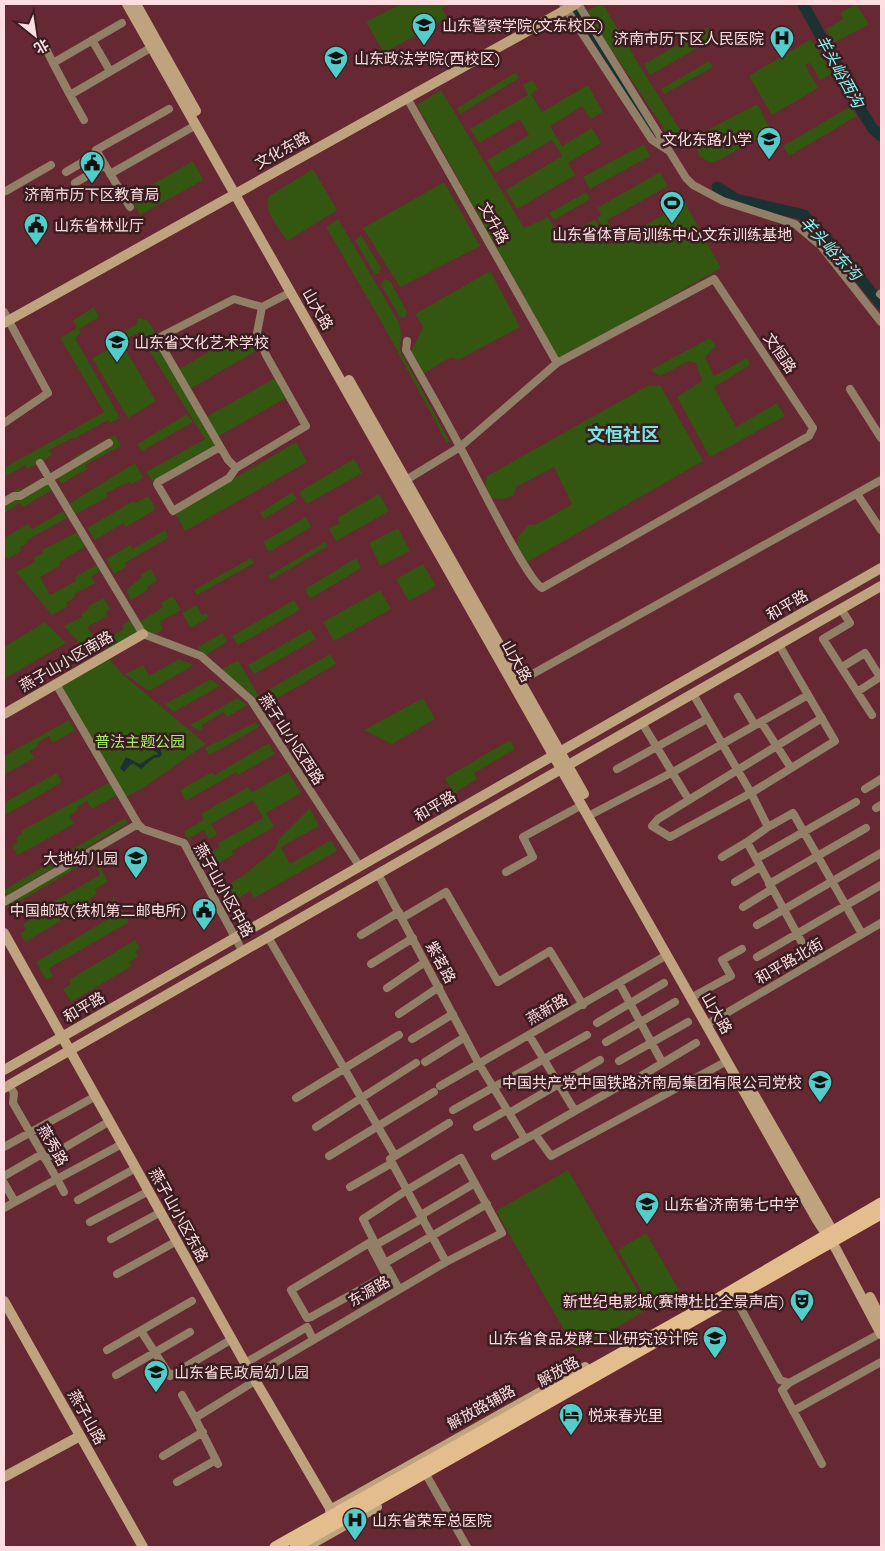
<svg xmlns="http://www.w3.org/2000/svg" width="885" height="1551" font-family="Quicksand,'Noto Sans SC',sans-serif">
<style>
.green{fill:#335610}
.water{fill:#1a3332}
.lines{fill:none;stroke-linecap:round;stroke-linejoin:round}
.river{stroke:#1a3332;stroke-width:11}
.street{stroke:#927f68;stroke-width:8}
.secondary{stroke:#bfa27e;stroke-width:10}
.primary{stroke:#e3bd8e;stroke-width:11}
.labels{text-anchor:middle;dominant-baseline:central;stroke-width:5;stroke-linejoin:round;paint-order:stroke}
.poi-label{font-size:15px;fill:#fddddf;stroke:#391d20;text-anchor:start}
.street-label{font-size:15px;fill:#fddddf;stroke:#391d20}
.park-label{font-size:15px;fill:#a4ef65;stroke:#391d20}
.water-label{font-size:16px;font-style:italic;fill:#7efaf7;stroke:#391d20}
.quarter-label{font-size:18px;font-weight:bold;fill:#79e5e2;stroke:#391d20}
</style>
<rect width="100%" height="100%" fill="#662832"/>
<path class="green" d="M401,4h48l-7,4 5,10 -63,35 -18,-31z
M600,4h3l33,56 46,73 -11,6 -85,-127z
M856,4l13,20 -35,19 -8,-14 17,-10 -3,-6z
M709,27l6,11 -65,37 -6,-11z
M811,39l21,35 -12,6 -10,-17 -5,2 13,23 -46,27 -23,-39z
M709,61l4,6 -49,27 -3,-5z
M516,72l3,6 -59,36 -3,-6z
M532,80l6,9 -7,5 11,18 46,-27 15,27 -13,7 -8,-13 -32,20 12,20 30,-18 9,15 -33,20 7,12 -58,34 -11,-19 56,-34 -10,-16 -57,33 -8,-13 42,-25 -9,-16 -41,24 -9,-14 58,-34 -5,-10z
M441,90l83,138 24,-11 13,22 34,-20 14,26 76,-42 36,65 -162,92 -142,-255z
M755,105h3l13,26 -54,30 -6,2 -12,-7 -4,-12 3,-9z
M851,106l6,10 -68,40 -6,-10z
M644,144l6,12 -60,33 -7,-12z
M193,161l10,19 -63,35 -10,-18z
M313,169l24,41 -50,31c-7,-13 -25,-30 -18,-45z
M660,172l8,14 -61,34 10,18 -7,3 -13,-23 4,-3 -4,-7z
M444,182l36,64 -80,41 -37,-59z
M586,192l4,7 -36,21 -5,-7z
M338,219l61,104 2,10 -1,17 50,92 -3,1 -65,-120 -56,-96z
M361,235l20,33 -2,5h-5l-19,-33z
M490,271l30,56 -62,33 -7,-3 -27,16 -13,-21 12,-25 -8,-13z
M384,279l6,2 17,31 -2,6 -5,-1 -19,-32z
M94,307l5,10 -20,12 2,4 -6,5 45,80 -10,5 -2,-3 -33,18 -1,-1 -25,13 3,5 -25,14 -2,-4 -21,12v-9l100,-56 -44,-74 17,-10 -4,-8z
M138,318l9,2 8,12 1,10 61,102 -65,37 -6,-9 59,-33 -67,-106 -14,7 -5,-6 18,-10z
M245,332l11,19 -68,39 -11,-20z
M710,338l6,8 -11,11 9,19 33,-18 3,7 -36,22 22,40 41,-24 8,13 -75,41 -33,-60 25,-16 -6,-18 -7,-2 -29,15 -10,-6z
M121,342l35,59 -28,17 -36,-60z
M275,378l11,20 -69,39 -11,-20z
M660,385l43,76 -176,101 -10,-17 1,-8 10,-12 9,-1 35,-20 -18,-37 -38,20 -2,8 -10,4 -15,-1 -5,-9 3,-13 160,-90z
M187,414l6,8 -51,29 -5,-7z
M115,435l6,11 -36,19 2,4 -26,15 -5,-10 19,-13 -1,-4z
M296,442l11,20 -122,69 -10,-18z
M354,459l8,14 -55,31 -8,-12z
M135,463l8,15 -12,6 -2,-2 -23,11 1,4 -31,17 -6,-11z
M46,480l6,10 -29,17 -3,-4 -16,10v-15l15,-10 2,3 10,-7 1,3z
M292,492l5,7 -33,20 -4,-6z
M379,494l10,17 -53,30 -7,-12 11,-6 -3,-5z
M148,496l8,13 -30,18 -3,-4 -28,17 -8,-12 46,-27 2,2z
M63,511l4,7 -40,22 1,3 -8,4 1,4 -14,8 -3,-5v-16l24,-14 4,5z
M306,517l5,10 -42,25 -6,-10z
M398,528l12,23 -30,15 -11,-23z
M165,530l4,7 -44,26 1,4 -12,7 -8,-15 24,-14 3,4z
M77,532l9,14 -27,16 1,4 -20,11 10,18 26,-14 -1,-4 21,-12 4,6 -9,6 4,6 -21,11 1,3 -9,6 2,3 -16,9 -36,-43 19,-10 -2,-4 10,-5 -1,-3z
M325,542l3,4 -57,34 -3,-4z
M251,558l3,5 -57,32 -3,-5z
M356,558l5,10 -51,31 -5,-10z
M423,564l13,22 -27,15 -13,-22z
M151,569l6,12 -10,6 1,3 -17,10 -5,-10 16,-13 -1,-3z
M380,590l11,19 -57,32 -11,-19z
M173,596l8,14 -21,12 3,7 -7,5 -12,-3 -5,-9 24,-15 -2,-4z
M104,598l6,11 -4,3 1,4 -20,11 10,16 -12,6 -21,-23 18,-9 -1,-3 8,-5 -1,-3z
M294,600l6,10 -62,35 -6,-9z
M196,605l6,10 4,-2 3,4 -18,11 -9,-15z
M132,620l7,14 -30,17 -6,-10 21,-12 -2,-4z
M45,622l21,21 -62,36v-32z
M310,629l6,10 -62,35 -6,-9z
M222,633l5,9 -24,15 -5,-10z
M330,654l6,10 -62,36 -6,-10z
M109,658l12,15 85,71 -63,44 -17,9 -65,-111z
M179,659l15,6 -45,26 -24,-17 18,-9 6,11z
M238,660l25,44 -42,-34z
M211,679l9,7 -46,26 -9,-8z
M237,698l11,7 -21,12 -4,-5 -22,14 2,3 -4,2 -9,-6z
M423,698l12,21 -43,25 -28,-14z
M69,720l6,10 -22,13 -4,-7 -12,7 1,3 -8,5 4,7 -30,17v-19z
M256,722l3,5 -50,28 -4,-7z
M510,740l5,9 -41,24 3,6 -23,14 -9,-15z
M269,743l6,11 -37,21 -2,-3 -50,29 -6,-11 32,-18 2,3z
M288,772l13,21 -35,20 8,14 -42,24 2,3 -27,16 -7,-12 20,-11 -2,-4 45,-25 -10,-18 -42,24 6,10 -8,5 -5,-9 -16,9 -4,-8 20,-11 -3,-6 47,-27 4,5z
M56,773l6,9 -58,34v-13z
M110,782l7,13 -25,14 -5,-8 -10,6 1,3 -9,6 5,8 -56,31 -6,-9 6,-4 -2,-4 6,-4 -1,-3z
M310,808l9,18 -38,21 9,17 41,-24 6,11 -83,47 -4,-7 -23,14 -9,-15 25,-14 32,-27 4,-10z
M125,818l3,5 -124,74v-7z
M91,853l3,5 -86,50 -3,-5z
M100,867l8,15 -13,7 2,5 -8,5 2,4 -66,39 -5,-9 6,-3 -3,-6 9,-5 -2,-4 70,-40 -3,-6z
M114,897l15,25 -80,46 4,8 -7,4 -10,-18 72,-43 -2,-4 5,-4 -3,-5 6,-3 -2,-5z
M135,940l5,8 -5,4 3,5 -9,5 3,4 -61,36 -8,-13 8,-5 -2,-4z
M568,1170l80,139 -72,42 -80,-140z
M646,1233l33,57 -29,16 -32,-56z"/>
<path class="water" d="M148,739l9,2 5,13 -2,3 -6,1 -13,11 -7,-5 -4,1 -6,7 -4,-4 6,-11 14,7 14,-9 5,-1 -15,-11z"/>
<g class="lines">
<path class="river" d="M572,4l79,125
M803,4l61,111 9,14 8,7
M717,187l19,12 68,16 31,33 46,56"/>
<path class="street" d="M563,4l89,136 17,11
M578,4l108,174 7,7 30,16 72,23 26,22 60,76
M122,23l-69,40 17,32 82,-48
M92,40l18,31
M47,51l6,12
M70,95l14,25
M407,98l150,265
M105,165l-9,-15 73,-41
M66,172l32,-19
M110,174l86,-49
M75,183l30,-18 25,42
M6,191l45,-26
M880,294l1,1
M4,312l44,81 -44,30
M850,389l31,49
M220,447l-62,35 -1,2 16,27 56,-33 7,-10 70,-42 -40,-71 -9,-22 5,-26 29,-15
M40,463l103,171 58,22 50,44 109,167
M236,468l-8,-8 -70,-120 2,-3 74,-38 28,8
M406,480l54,-33 97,-84 157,-84 99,149 -4,8 -267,152c-16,-9 -69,-118 -82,-141 -17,-33 -36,-65 -54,-97l1,-9
M857,494l24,36
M4,502l10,-6h6l89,-53
M841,609l9,14 -27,16 49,76
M779,645l56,96 -84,52 -81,44 -18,-11 6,-7 164,-101
M842,667l23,-14 15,24 -23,15
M520,681l361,-201
M56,684l82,140 5,5 41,14 59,109
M693,694l58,99 17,34 25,-14 69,121
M738,697l17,28 6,-3 30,46
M642,723l47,77
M617,769l90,-50
M865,789l16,-10
M876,808l5,-3
M594,813l79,-41 135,-77
M768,827l-21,15 66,121
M722,857l25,-15
M756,859l100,-57
M506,872l27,-15 -10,-20 59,-32
M378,874l101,190 46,75 10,-5 16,22 176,-95
M735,882l25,-15
M769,884l97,-56
M4,902l134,-78
M743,907l29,-18
M402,918l44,-26 52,90 52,-31 33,54
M757,925l124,-72
M361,935l38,-23
M268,937l127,219
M757,957l124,-72
M371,964l42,-26
M619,983l43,79
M387,988l38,-26
M696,995l35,-19 -9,-16 20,-11
M399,1014l40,-27
M711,1022l170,-99
M597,1023l67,-40
M529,1035l46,76 43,-24
M412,1039l41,-25
M606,1042l69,-40
M619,1061l69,-39
M425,1062l40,-25
M636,1079l60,-36
M9,1085l5,8 -1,10 44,76 65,-35
M440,1086l227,-131
M296,1098l103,-63
M453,1110l134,-75
M509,1113l91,-53
M316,1127l100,-64
M477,1127l30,-17
M535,1134l40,-23
M4,1147l92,-51
M329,1156l105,-64
M495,1156l30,-17
M45,1159l65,-38
M4,1176l38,-22
M4,1183l11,19
M350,1187l42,-24 -2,-4
M78,1200l58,-32
M4,1208l53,-29 7,13
M421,1215l54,-32
M90,1222l59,-31
M111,1239l50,-27
M381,1242l42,-24
M446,1262l-56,-103 59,-36
M388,1269l11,20
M117,1274l60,-33
M386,1275l-17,-32 -78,47 16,28 4,-1 79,-44
M735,1298l45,82 9,3
M141,1331l29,45 62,-37
M107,1350l85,-49
M245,1363l62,-36 6,12
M116,1375l74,-43
M252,1376l194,-114 56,-29 -41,-75 -54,32 -44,29 22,44 102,-59
M182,1395l13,23
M793,1411l88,-49
M163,1456l40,-24
M218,1464l-23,-46 60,-37
M822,1464l-40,-74 7,-7 92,-50
M428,1478l39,69
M177,1482l39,-22"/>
<path class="secondary" d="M127,4l690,1216 19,29 45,85
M136,4l60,107
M4,323l572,-319
M349,380l235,414
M4,714l139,-80
M4,933l241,430 86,147
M4,1070l877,-502
M4,1088l877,-502
M752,1091l84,146
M870,1297l11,22
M4,1301l139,246
M4,1477l76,-41
M330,1510l255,-143
M306,1547l71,-40"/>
<path class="primary" d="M275,1547l437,-245 169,-99
M295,1547l586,-333"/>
</g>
<defs>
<symbol id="university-pin" viewBox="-11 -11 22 30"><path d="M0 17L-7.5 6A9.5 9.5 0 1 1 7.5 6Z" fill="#53cdca" stroke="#391d20"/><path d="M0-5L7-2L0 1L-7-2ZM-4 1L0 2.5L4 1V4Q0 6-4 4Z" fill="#111"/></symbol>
<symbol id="hospital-pin" viewBox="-11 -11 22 30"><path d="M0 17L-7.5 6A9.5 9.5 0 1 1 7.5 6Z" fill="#53cdca" stroke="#391d20"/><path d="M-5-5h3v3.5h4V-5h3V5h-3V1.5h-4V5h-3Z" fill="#111"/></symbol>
<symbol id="school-pin" viewBox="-11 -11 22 30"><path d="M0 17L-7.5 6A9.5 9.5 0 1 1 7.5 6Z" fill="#53cdca" stroke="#391d20"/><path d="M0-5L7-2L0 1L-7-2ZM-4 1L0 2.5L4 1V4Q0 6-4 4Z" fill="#111"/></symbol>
<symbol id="civic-pin" viewBox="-11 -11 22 30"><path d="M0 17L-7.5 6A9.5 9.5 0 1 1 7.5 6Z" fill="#53cdca" stroke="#391d20"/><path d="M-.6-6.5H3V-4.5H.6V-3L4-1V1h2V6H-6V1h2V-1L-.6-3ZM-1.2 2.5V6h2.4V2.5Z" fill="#111"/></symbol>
<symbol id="stadium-pin" viewBox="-11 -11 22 30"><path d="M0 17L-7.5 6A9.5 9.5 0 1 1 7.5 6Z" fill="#53cdca" stroke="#391d20"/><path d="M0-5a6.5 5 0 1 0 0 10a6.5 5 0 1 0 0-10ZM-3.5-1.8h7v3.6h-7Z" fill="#111"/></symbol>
<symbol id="theatre-pin" viewBox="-11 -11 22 30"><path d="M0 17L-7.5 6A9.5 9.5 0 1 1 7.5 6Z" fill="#53cdca" stroke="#391d20"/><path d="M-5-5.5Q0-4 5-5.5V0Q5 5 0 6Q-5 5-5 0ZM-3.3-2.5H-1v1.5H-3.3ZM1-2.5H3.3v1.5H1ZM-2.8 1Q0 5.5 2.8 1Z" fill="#111"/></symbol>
<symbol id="hotel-pin" viewBox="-11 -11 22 30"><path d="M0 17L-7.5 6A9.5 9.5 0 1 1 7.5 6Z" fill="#53cdca" stroke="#391d20"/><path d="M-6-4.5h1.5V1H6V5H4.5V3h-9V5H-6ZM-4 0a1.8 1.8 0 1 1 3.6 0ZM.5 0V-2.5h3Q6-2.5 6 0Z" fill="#111"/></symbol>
</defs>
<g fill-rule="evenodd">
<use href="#university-pin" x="410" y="11" width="28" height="38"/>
<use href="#hospital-pin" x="768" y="24" width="28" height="38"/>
<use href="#university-pin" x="322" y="44" width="28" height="38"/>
<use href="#school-pin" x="755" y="125" width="28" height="38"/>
<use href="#civic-pin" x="78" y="149" width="28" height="38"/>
<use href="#stadium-pin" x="658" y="189" width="28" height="38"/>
<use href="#civic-pin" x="22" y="211" width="28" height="38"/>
<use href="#school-pin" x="103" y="328" width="28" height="38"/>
<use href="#school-pin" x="122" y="844" width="28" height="38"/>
<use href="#civic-pin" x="190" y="896" width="28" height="38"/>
<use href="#school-pin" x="806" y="1068" width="28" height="38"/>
<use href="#school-pin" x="633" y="1190" width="28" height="38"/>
<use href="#theatre-pin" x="788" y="1287" width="28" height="38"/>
<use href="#university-pin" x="701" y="1324" width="28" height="38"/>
<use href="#school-pin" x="142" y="1358" width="28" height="38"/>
<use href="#hotel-pin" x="557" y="1401" width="28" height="38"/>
<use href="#hospital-pin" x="341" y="1506" width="28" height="38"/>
</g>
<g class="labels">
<g class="poi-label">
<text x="442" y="25">山东警察学院(文东校区)</text>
<text x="764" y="38" text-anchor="end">济南市历下区人民医院</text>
<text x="354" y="58">山东政法学院(西校区)</text>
<text x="752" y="139" text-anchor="end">文化东路小学</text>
<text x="92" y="194" text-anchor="middle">济南市历下区教育局</text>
<text x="54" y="225">山东省林业厅</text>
<text x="672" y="234" text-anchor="middle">山东省体育局训练中心文东训练基地</text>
<text x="134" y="342">山东省文化艺术学校</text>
<text x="118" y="858" text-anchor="end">大地幼儿园</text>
<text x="186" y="910" text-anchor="end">中国邮政(铁机第二邮电所)</text>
<text x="802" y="1082" text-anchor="end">中国共产党中国铁路济南局集团有限公司党校</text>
<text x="664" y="1204">山东省济南第七中学</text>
<text x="784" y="1301" text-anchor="end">新世纪电影城(赛博杜比全景声店)</text>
<text x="698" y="1338" text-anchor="end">山东省食品发酵工业研究设计院</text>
<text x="174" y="1372">山东省民政局幼儿园</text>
<text x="588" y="1415">悦来春光里</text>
<text x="372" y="1520">山东省荣军总医院</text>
</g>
<g class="street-label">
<text transform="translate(282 150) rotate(-29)">文化东路</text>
<text transform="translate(494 223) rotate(61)">文升路</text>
<text transform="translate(318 309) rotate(60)">山大路</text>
<text transform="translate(780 353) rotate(56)">文恒路</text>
<text transform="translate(787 605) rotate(-30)">和平路</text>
<text transform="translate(66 661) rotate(-30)">燕子山小区南路</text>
<text transform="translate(517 661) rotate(61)">山大路</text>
<text transform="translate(292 739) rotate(57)">燕子山小区西路</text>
<text transform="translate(435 806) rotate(-30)">和平路</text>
<text transform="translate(224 890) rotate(61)">燕子山小区中路</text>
<text transform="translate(789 961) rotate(-30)">和平路北街</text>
<text transform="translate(441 962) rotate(62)">紫茗路</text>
<text transform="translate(84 1007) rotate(-30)">和平路</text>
<text transform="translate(547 1009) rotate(-30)">燕新路</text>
<text transform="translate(717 1013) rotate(60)">山大路</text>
<text transform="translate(53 1145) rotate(60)">燕秀路</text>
<text transform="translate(179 1215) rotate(61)">燕子山小区东路</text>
<text transform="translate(369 1291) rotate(-30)">东源路</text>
<text transform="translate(558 1371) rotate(-29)">解放路</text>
<text transform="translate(481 1407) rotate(-29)">解放路辅路</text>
<text transform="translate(87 1417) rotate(61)">燕子山路</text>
</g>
<g class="park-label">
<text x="140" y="741">普法主题公园</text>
</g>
<g class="water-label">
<text transform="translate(840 71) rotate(61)">羊头峪西沟</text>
<text transform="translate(831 248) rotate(47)">羊头峪东沟</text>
</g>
<g class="quarter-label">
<text x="623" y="434">文恒社区</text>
</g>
</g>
<rect width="885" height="1551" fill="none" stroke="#fddddf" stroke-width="10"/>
<g transform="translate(35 35) rotate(150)" stroke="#391d20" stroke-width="4" paint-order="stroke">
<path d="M0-4L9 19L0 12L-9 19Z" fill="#fddddf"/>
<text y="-8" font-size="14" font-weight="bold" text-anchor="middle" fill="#fddddf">北</text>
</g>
</svg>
